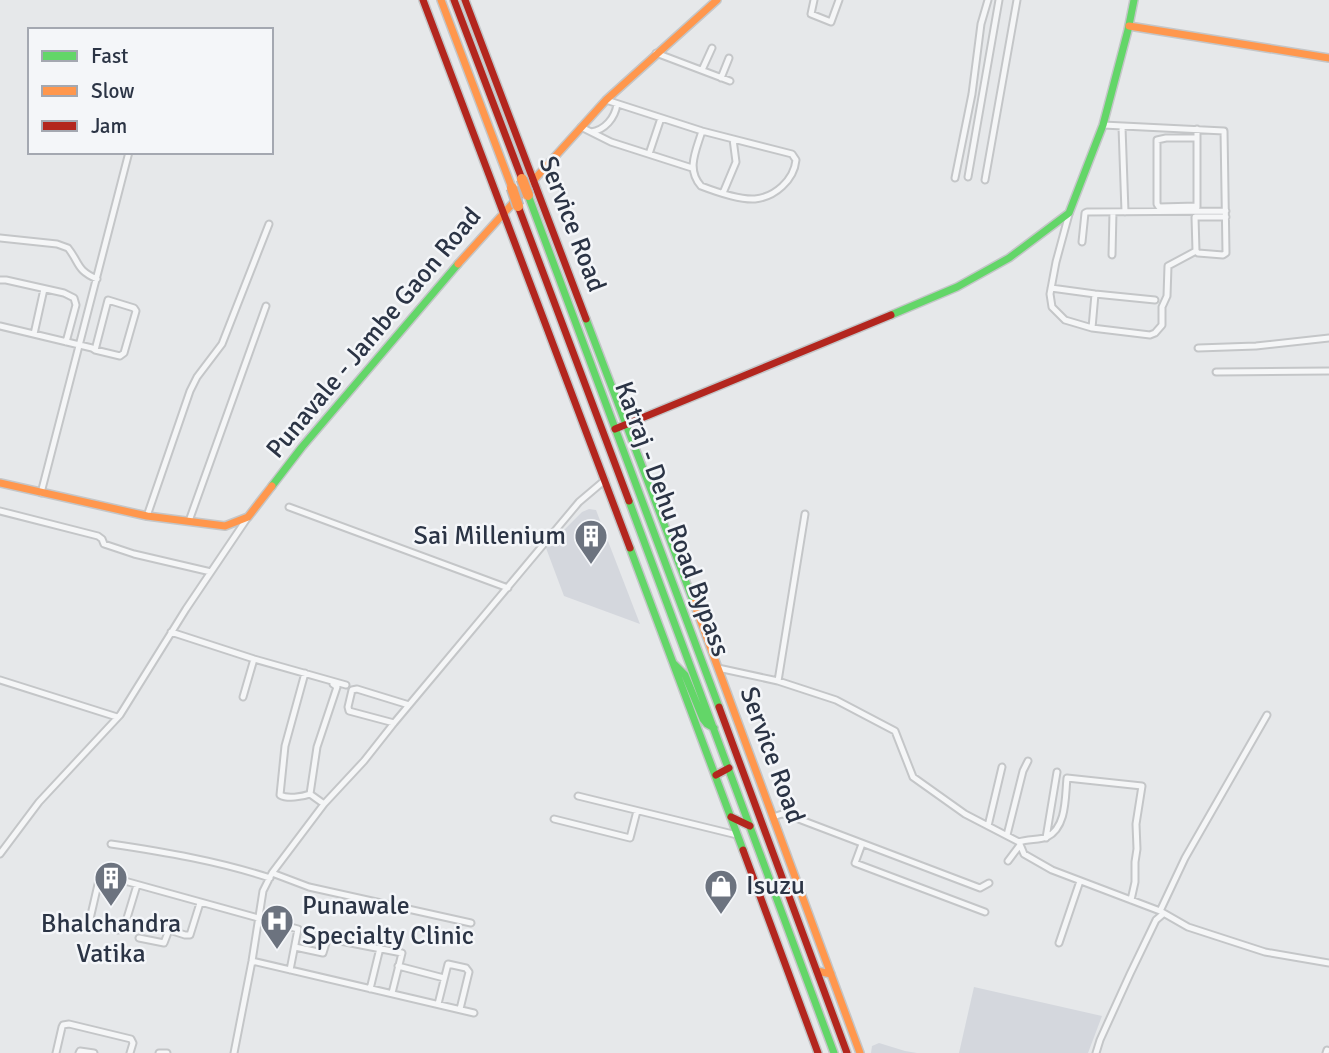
<svg xmlns="http://www.w3.org/2000/svg" width="1329" height="1053" font-family="Signika,sans-serif">
<style>
.built{fill:#d4d7dd}
.lines{fill:none;stroke-linecap:round;stroke-linejoin:round}
.street-casing{stroke:#c4c6c8;stroke-width:9}
.fast-casing{stroke:#c4c6c8;stroke-width:10}
.slow-casing{stroke:#c4c6c8;stroke-width:10}
.jam-casing{stroke:#c4c6c8;stroke-width:10}
.street{stroke:#f5f6f7;stroke-width:5}
.fast{stroke:#63d668;stroke-width:7}
.slow{stroke:#ff974d;stroke-width:7}
.jam{stroke:#b3261e;stroke-width:7}
.slow-bridge-casing{stroke:#b8bbbf;stroke-width:13;stroke-linecap:butt}
.slow-bridge{stroke:#ff974d;stroke-width:10}
.labels{text-anchor:middle;dominant-baseline:central;stroke-width:5;stroke-linejoin:round;paint-order:stroke}
.street-label{font-size:26px;fill:#2b3445;stroke:#f4f6f9}
.poi-label{font-size:26px;fill:#2b3445;stroke:#f4f6f9;text-anchor:start}
</style>
<rect width="100%" height="100%" fill="#e6e8ea"/>
<path class="built" d="M589,509l7,1 44,114 -76,-28 -18,-48 36,-36z
M974,987l128,29 -14,37h-129z
M879,1043l26,8 12,2h-46l1,-7z"/>
<g class="lines">
<defs>
<path id="street" d="M814,0l-3,14 20,8 8,-22
M656,53l74,28
M702,70l10,-22
M721,78l8,-20
M606,100l96,31 90,23 4,6c-2,20 -21,37 -41,39 -15,1 -41,-8 -54,-13 -15,-17 -5,-35 1,-55
M1103,125l121,6 2,122 -3,2 -25,-2 -2,-2 -1,-34h31
M581,127l30,15 81,26
M1122,127l3,85
M1197,129v78
M591,132c14,-2 24,-14 26,-28
M1196,138h-30l-9,2v64l2,3 38,-1
M649,154l12,-36
M968,177l31,-177
M955,178l17,-84 9,-70 7,-24
M985,180l32,-180
M723,193l13,-31 -3,-23
M1069,214l-13,48 -6,32 2,13 13,13 27,8 58,7 5,-2 7,-8v-18l5,-11 1,-30 28,-15
M0,238l57,6 11,4c12,15 8,22 29,31
M1082,242l3,-29 2,-1 139,-1
M1112,255l1,-43
M0,280h6l58,13 10,5 2,7 -10,37
M1051,288l44,6 60,6
M0,326l92,22 3,2 25,6 4,-3 12,-42 -2,-3 -26,-8 -13,50
M1092,328l3,-34
M34,334l10,-45
M1198,348l58,-2 73,-8
M1216,372l113,-1
M41,493l88,-341
M289,507l219,81
M0,511l98,25 4,3 2,5 30,10 77,18
M147,516l43,-125 7,-14 25,-33 47,-120
M189,521l77,-215
M171,632l83,27 92,26
M718,668l60,13 58,19 59,31 18,46 52,37 54,28 5,12 28,16 108,41 28,16 77,25 64,11
M305,673l-20,73 -5,49c7,4 22,2 30,-1
M0,680l117,37
M778,681l27,-167
M243,697l11,-38
M394,723l-45,-12 -1,-4 4,-17 5,-1 52,16
M578,796l159,39
M324,804l-14,-10 7,-47 20,-60 -4,-3
M773,817l9,-3 6,1 192,73 9,-5
M554,819l76,19 7,-27
M988,826l14,-59
M1007,835l16,-64 5,-10
M1046,838l11,-66
M1019,842c8,-3 21,-2 28,-5 20,-10 18,-40 20,-59l75,8 -6,38 1,25 -2,13v20l-4,18
M111,844c54,8 107,17 159,34
M862,844l-7,19 130,49
M0,854l39,-52 81,-87 66,-106 62,-92
M1008,861l12,-16
M272,873l37,14 162,36
M137,885l-13,43 -6,2 -24,-7 -4,-4 9,-39 4,-5 195,54 -8,41
M1160,911l25,-53 82,-143
M157,926l28,9h5l10,-32
M139,938l25,5 5,-13
M1059,943l21,-62
M295,947l28,6 4,-13 3,-1 72,14 -10,40
M252,961l222,52
M398,966l46,12
M370,989l10,-41
M438,1004l10,-40 18,4 3,4 -9,37
M56,1053l6,-26 1,-2 6,-1 62,15 2,4 -3,10
M79,1053l1,-2 14,2
M159,1053h8
M234,1053l18,-92 11,-70 9,-18 52,-69 40,-43 30,-38 185,-221 26,-22
M1096,1053l4,-13 30,-66 26,-54 7,-6
M1326,1053l1,-3"/>
<path id="fast" d="M528,195l191,512
M891,315l66,-28 52,-29 60,-45 34,-88 25,-95 6,-30
M586,319l108,284
M272,486l30,-39 156,-183
M629,501l205,552
M630,548l113,302
M674,664l11,11 18,44 4,5 7,4"/>
<path id="slow" d="M441,0l71,188
M1129,26l200,32
M458,264l148,-164 111,-100
M0,483l147,33 78,10 23,-9 24,-31
M694,603l166,450
M817,971l14,3"/>
<path id="jam" d="M423,0l207,548
M454,0l68,179
M465,0l121,319
M518,206l111,295
M615,429l276,-114
M719,707l128,346
M716,775l13,-7
M731,817l19,9
M743,850l75,203"/>
</defs>
<use href="#street" class="street-casing"/>
<use href="#fast" class="fast-casing"/>
<use href="#slow" class="slow-casing"/>
<use href="#jam" class="jam-casing"/>
<use href="#street" class="street"/>
<use href="#fast" class="fast"/>
<use href="#slow" class="slow"/>
<use href="#jam" class="jam"/>
<defs>
<path id="slow-bridge" d="M522,179l6,16
M512,188l6,18"/>
</defs>
<use href="#slow-bridge" class="slow-bridge-casing"/>
<use href="#slow-bridge" class="slow-bridge"/>
</g>
<defs>
<symbol id="building-pin" viewBox="-11 -11 22 30"><path d="M0 17L-7.5 6A9.5 9.5 0 1 1 7.5 6Z" fill="#6c737f" stroke="#f4f6f9"/><path d="M-4-6H4V6H1V3H-1V6H-4ZM-2.5-4.3h1.7v1.8h-1.7ZM.8-4.3h1.7v1.8H.8ZM-2.5-1h1.7V.8h-1.7ZM.8-1h1.7V.8H.8Z" fill="#fff"/></symbol>
<symbol id="shop-pin" viewBox="-11 -11 22 30"><path d="M0 17L-7.5 6A9.5 9.5 0 1 1 7.5 6Z" fill="#6c737f" stroke="#f4f6f9"/><path d="M-5-2.5h2.3a2.7 3.5 0 0 1 5.4 0H5L5.5 6h-11ZM-1.5-2.5h3a1.5 2.3 0 0 0-3 0Z" fill="#fff"/></symbol>
<symbol id="hospital-pin" viewBox="-11 -11 22 30"><path d="M0 17L-7.5 6A9.5 9.5 0 1 1 7.5 6Z" fill="#6c737f" stroke="#f4f6f9"/><path d="M-5-5h3v3.5h4V-5h3V5h-3V1.5h-4V5h-3Z" fill="#fff"/></symbol>
</defs>
<g fill-rule="evenodd">
<use href="#building-pin" x="572" y="517" width="38" height="52"/>
<use href="#building-pin" x="92" y="859" width="38" height="52"/>
<use href="#shop-pin" x="702" y="867" width="38" height="52"/>
<use href="#hospital-pin" x="258" y="902" width="38" height="52"/>
</g>
<g class="labels">
<g class="street-label">
<text transform="translate(572 224) rotate(69)">Service Road</text>
<text transform="translate(374 333) rotate(-50)">Punavale - Jambe Gaon Road</text>
<text transform="translate(672 519) rotate(70)">Katraj - Dehu Road Bypass</text>
<text transform="translate(772 755) rotate(70)">Service Road</text>
</g>
<g class="poi-label">
<text x="566" y="536" text-anchor="end">Sai Millenium</text>
<text x="746" y="886">Isuzu</text>
<text x="302" y="906">Punawale<tspan x="302" dy="30">Specialty Clinic</tspan></text>
<text x="111" y="924" text-anchor="middle">Bhalchandra<tspan x="111" dy="30">Vatika</tspan></text>
</g>
</g>
<rect x="28" y="28" width="245" height="126" fill="#f4f6f9" stroke="#a4a8b1" stroke-width="2"/>
<rect x="42" y="51" width="35" height="10" fill="#63d668" stroke="#a4a8b1" stroke-width="2"/>
<text x="91" y="63" font-size="21" fill="#2b3445">Fast</text>
<rect x="42" y="86" width="35" height="10" fill="#ff974d" stroke="#a4a8b1" stroke-width="2"/>
<text x="91" y="98" font-size="21" fill="#2b3445">Slow</text>
<rect x="42" y="121" width="35" height="10" fill="#b3261e" stroke="#a4a8b1" stroke-width="2"/>
<text x="91" y="133" font-size="21" fill="#2b3445">Jam</text>
</svg>
